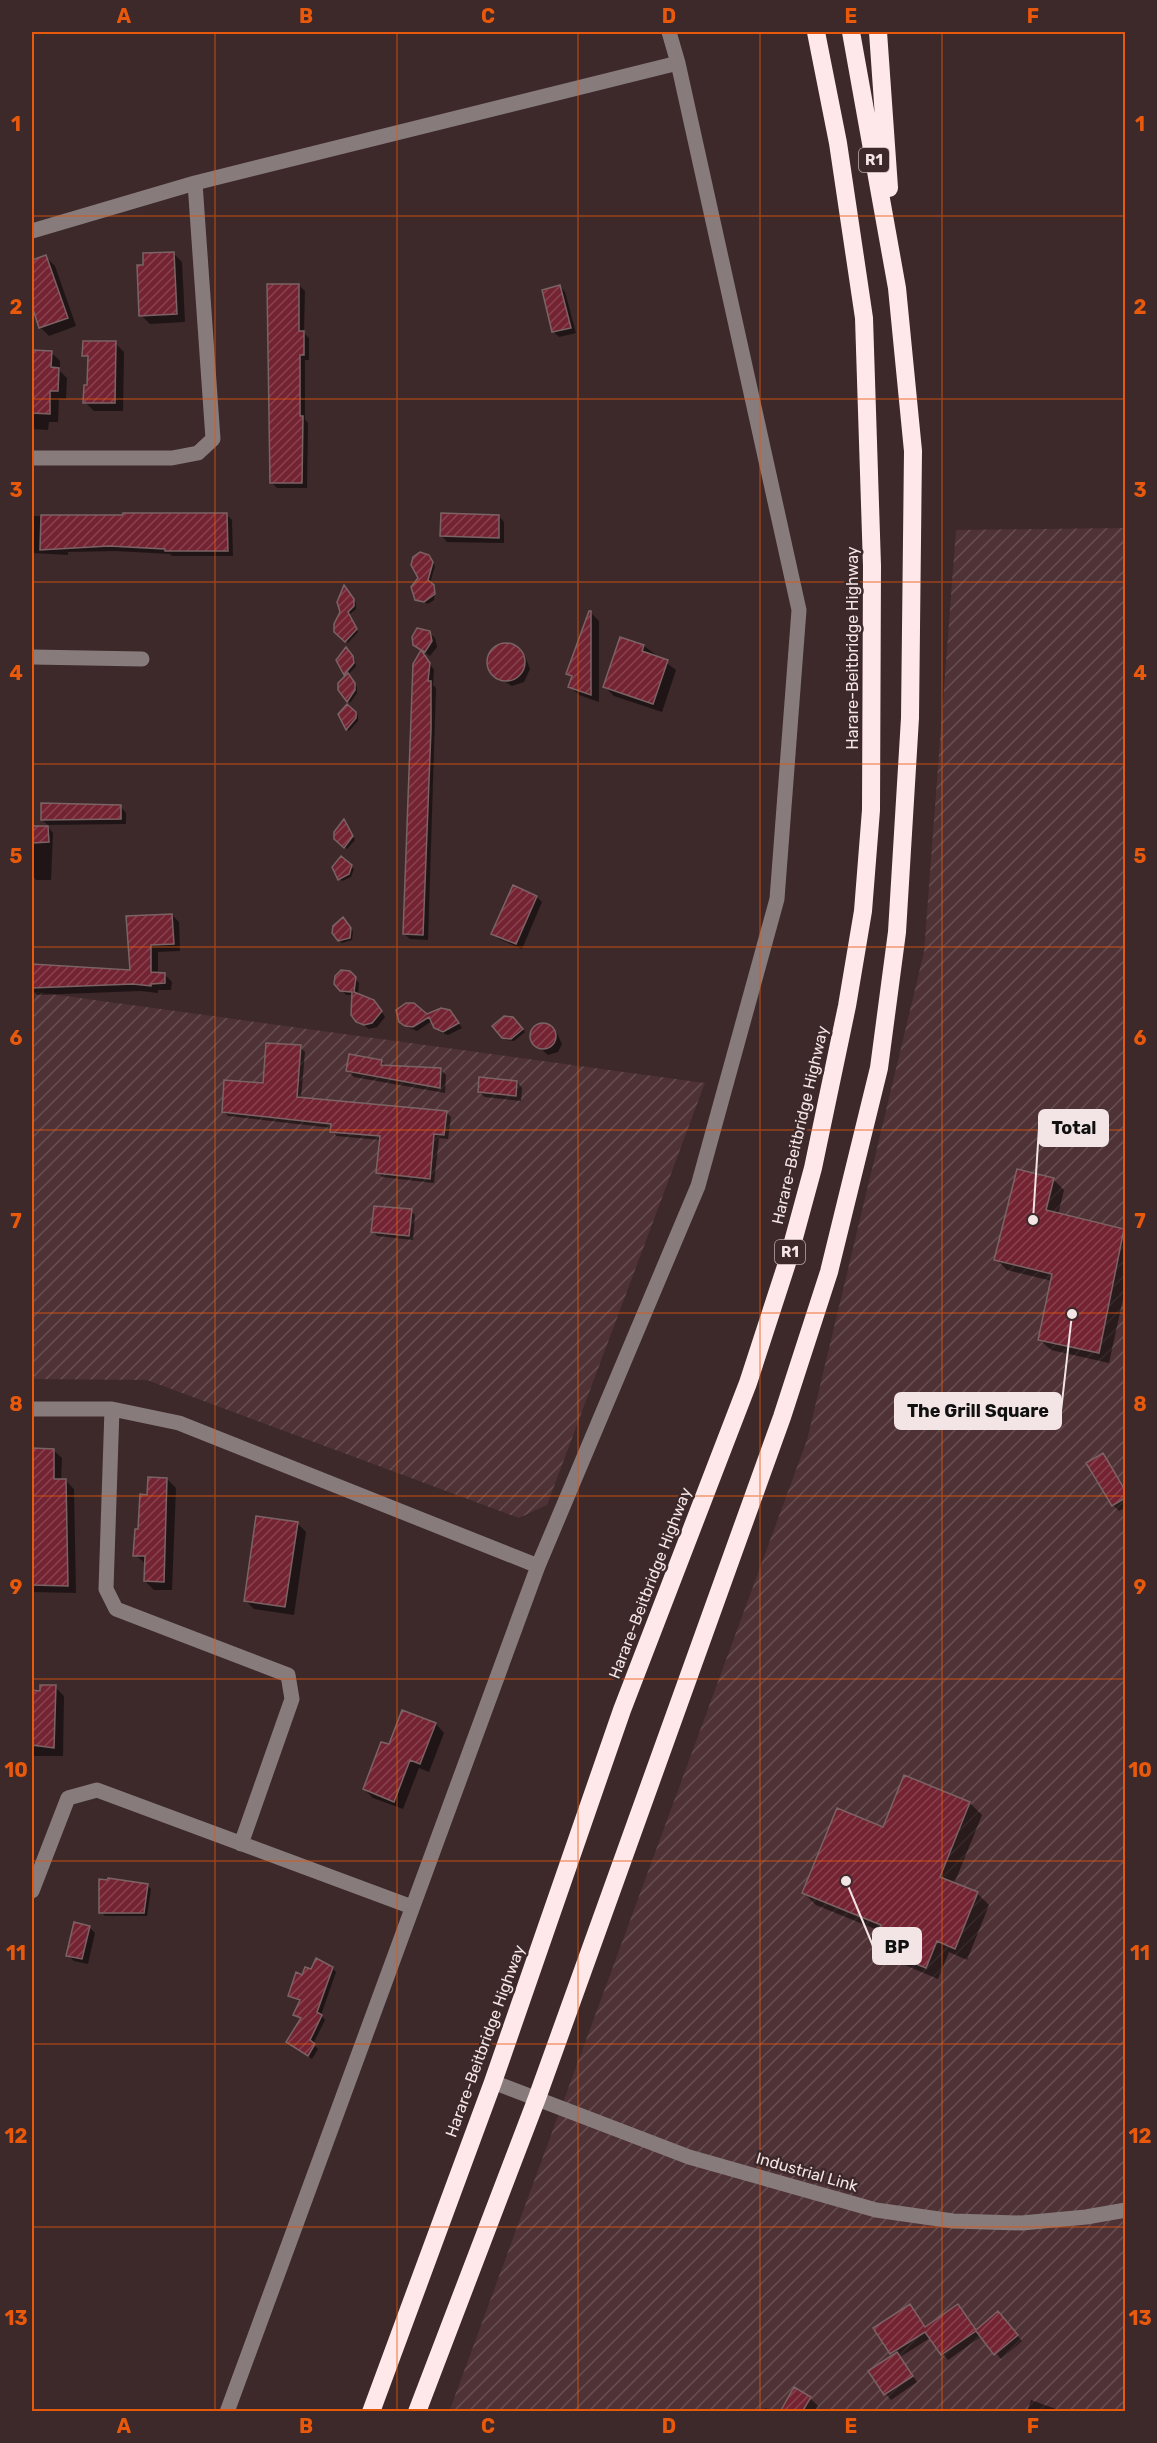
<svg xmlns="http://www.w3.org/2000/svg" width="1157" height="2443" font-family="Rubik,sans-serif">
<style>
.industrial{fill:url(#industrial-furrows)}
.shadow{fill:#0007}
.building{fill:url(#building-hatch);stroke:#7b6365;stroke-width:1.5}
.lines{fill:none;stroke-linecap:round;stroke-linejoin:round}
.minor{stroke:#877b7c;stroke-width:15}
.highway{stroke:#ffe8ea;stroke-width:18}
.grid{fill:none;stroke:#e8590c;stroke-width:1.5;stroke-opacity:0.55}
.labels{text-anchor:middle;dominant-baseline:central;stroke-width:5;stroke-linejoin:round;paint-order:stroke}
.shield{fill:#3d282a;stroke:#bcacae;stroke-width:1.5}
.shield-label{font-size:15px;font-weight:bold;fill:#f3e5e6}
.street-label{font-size:16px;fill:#f3e5e6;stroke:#3d282a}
.leader{fill:none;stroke:#f3e5e6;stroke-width:2}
.callout-dot{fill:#f3e5e6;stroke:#3d282a;stroke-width:2}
.callout{fill:#f3e5e6;stroke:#f3e5e6;stroke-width:2}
.callout-label{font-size:18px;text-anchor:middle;font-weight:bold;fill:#111}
.neatline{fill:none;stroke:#e8590c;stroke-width:2}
.grid-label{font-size:20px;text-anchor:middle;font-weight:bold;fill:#e8590c}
</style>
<defs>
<pattern id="industrial-furrows" width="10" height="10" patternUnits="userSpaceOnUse" patternTransform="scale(1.5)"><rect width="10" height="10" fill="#4e3235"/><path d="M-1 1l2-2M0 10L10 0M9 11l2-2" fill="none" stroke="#685052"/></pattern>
<pattern id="building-hatch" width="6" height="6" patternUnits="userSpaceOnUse" patternTransform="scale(1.5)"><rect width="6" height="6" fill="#742332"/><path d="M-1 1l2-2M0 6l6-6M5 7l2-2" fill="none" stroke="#884350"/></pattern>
</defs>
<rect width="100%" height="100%" fill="#3d282a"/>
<path class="industrial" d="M1125,528v1883l-676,1 358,-972 117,-488 32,-422z
M36,992l669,91 -158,422 -28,13 -372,-138 -115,-1v-366z"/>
<path class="shadow" d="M173,253l9,9 3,60 -35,2 -9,-9 4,-49z
M46,257l9,9 21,60 -27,10 -9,-9 -8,-26v-39z
M299,285l6,6 -1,42 5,5v22h-4v59l3,4 -1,65h-30l-6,-6z
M560,286l5,6 11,41 -17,4 -5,-5z
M115,343l9,9 -1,59h-29l-9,-9 4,-16v-26l-5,-5z
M32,352h19l9,9v10l7,7 -1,21h-7l-1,23h-9l-1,8 -16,-1z
M226,514l6,6 1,36h-61l-2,-2 -55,-3 -47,1v3l-36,-2v-37z
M499,516l5,6v21l-57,-1 -5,-6z
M431,559l4,7 -5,17 5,5 -1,12 -6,4 -11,-5z
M346,589l10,14v6l-7,6 9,17 -10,11 -12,-12z
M590,612l9,9v81l-20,-7 -9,-8 3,-8 -5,-5z
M429,632l6,6 2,9 -7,9 -8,-5 12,19 -1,15 3,3 -8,252 -18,-1 -6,-5 10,-270 8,-13 -7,-7z
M506,645l19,11 5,13 -6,13 -12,4 -19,-11 -5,-13 6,-13z
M644,646l32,24 -14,42 -48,-16 -9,-9z
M346,650l9,10 1,6 -8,9 9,12v6l-7,10 -10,-13 7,-14 -9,-16z
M347,706l11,10v5l-9,10 -9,-17z
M121,807l5,6v11l-78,1 -6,-5z
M345,822l10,18 -8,9 -11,-10z
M32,827h16l5,6 -2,47h-15l-4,-5z
M341,858l13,11 -3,8 -9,4 -2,-2z
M537,897l5,5 -20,47 -23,-10 -6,-6z
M172,915l7,7 1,29 -22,1v22h6l8,8 -1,8h-13v3l-17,-2 -104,4 -5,-6v-23l99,6z
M345,922l8,9 -1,9 -10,3 -3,-3z
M349,972l10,11 -1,12 20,11 7,11 -8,10 -8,2 -12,-8 -4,-26h-7l-10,-11z
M427,1016h27l8,12 -14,7 -8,-3 -8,-11 -15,10 -12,-5z
M513,1018l12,14 -11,9 -8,-1 -12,-14z
M540,1024l10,1 6,6 6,13 -4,8 -10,3 -14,-12 -3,-12z
M300,1047l5,5 -4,46 145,14 5,5 -3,22 -9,-1 -5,45 -52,-6 -4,-5 3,-32 -45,-4 -4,-8 -104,-12 -5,-5 41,-26z
M381,1061l6,6 53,2 6,6 -1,18 -91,-16 -6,-6z
M517,1082l5,6 -1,13 -36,-4 -6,-5z
M1053,1179l11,11 -6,25 68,17v53l-17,78 -58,-13 -11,-10 12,-59 -45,-11 -11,-11z
M411,1211l4,4 -2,25 -36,-4 -4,-5z
M32,1449l21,1 9,8 -1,22h4l9,9 2,104 -44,-1z
M1103,1455l23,34v18l-7,4 -6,-6z
M167,1479l9,9 -4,102h-18l-9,-9 1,-17 -11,-9 13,-59z
M297,1523l9,9 -12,83 -40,-6 -9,-9z
M55,1687l9,9 -1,60h-31v-64h9z
M436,1724l8,9 -15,39 -10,-4 -16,41 -30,-11 -9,-9 25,-43z
M905,1777l65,26 12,12 -28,69 23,9 12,12 -22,55 -18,-8 -11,27 -52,-22 -12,-11 6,-15 -64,-26 -12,-12 80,-65z
M147,1885l4,4 -4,27h-42l-4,-4z
M89,1927l6,6 -7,31 -14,-3 -6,-6z
M332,1968l4,4 -15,43 4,5 -12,24 5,5 -6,10 -21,-14 11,-25 -7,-6 5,-12 -11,-7 14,-19 9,-5z
M910,2306l17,22 36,-16 14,19 27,-12 18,22 -21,18 -19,-23 -34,24 -18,-22 -30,19 17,25 -26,18 -5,-6 7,-38 -18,-27z
M810,2398l8,8 -4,6h-32z
M1031,2400l25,9 2,3h-31z
M765,2408l11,4h-12z"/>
<path class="building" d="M174,252l3,62 -38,2 -2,-51h6v-12z
M46,255l22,63 -29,10 -7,-22v-46z
M267,284h32v47h5v24h-4v61h3l-1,67h-32z
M560,285l11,43 -19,4 -10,-42z
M83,341h33l-1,62h-32l1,-18h3l1,-29h-6z
M32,350l20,1 -1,16 8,1 -1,23h-8v23l-18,-1z
M123,513h104l1,38h-63v-2l-56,-3 -69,4 1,-35h81z
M441,513l58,2v23l-59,-2z
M420,552l9,3 4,7 -5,18 6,5 1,9 -11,8 -9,-2 -4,-13 7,-9 -7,-13 2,-8z
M344,585l10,14v7l-6,6 9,17 -12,13 -11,-10v-8l6,-12 -3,-10z
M589,611h2v84l-23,-8 4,-11 -6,-2z
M417,628l13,3 2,10 -7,11 -4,-2 9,13 -2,18h3v48l-8,206 -20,-1 10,-270 8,-14 -8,-5 -1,-8z
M620,637l24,8 -2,6 26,9 -15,44 -50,-17z
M487 662a19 19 0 1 1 38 0a19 19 0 1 1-38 0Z
M346,647l7,9 1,7 -10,12 -8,-15z
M348,673l7,10v7l-8,12 -9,-12v-7z
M347,704l9,8v6l-10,12 -8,-16z
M41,803l80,2v14l-80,1z
M344,819l9,17 -9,12 -10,-9v-7z
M32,826h16l1,16 -17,1z
M341,856l11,9 -3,9 -11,6 -6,-13z
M513,885l24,11 -21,48 -25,-10z
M172,914l2,30 -23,1v27l14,1v10l-14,1v2l-18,-2 -101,4v-24l98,6 -4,-54z
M343,917l8,11 -1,10 -12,3 -6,-8 1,-7z
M341,970l9,1 6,6 -2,15 20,8 8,11 -10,12 -8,2 -8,-3 -5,-7 1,-23 -12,-1 -6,-7 1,-8z
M406,1003h8l13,11 14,-6 9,2 9,13 -16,9 -9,-4 -5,-11 -16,10 -8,-1 -6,-4 -3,-12z
M504,1016l9,1 10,12 -12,10 -9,-1 -10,-12z
M530 1036a13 13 0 1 1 26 0a13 13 0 1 1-26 0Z
M266,1043l35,2 -4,52 150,14 -3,24 -10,-1 -4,45 -54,-6 4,-37 -50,-4 1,-8 -109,-12 2,-32 39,3z
M349,1054l33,6 -1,5 60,3 -1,20 -94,-17z
M479,1077l38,4 -1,15 -38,-4z
M1017,1169l37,9 -8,32 78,19 -25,124 -61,-13 14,-66 -58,-14z
M374,1206l38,3 -3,27 -38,-4z
M32,1448l22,1v30h12l2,107 -36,-1z
M1103,1453l22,37v8l-13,8 -26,-43z
M148,1477l19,1 -3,104 -20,-1 1,-25h-12l2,-27h3l2,-35 7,1z
M256,1516l42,6 -13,85 -41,-6z
M40,1685h16l-2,63 -22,-3v-55l8,1z
M402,1710l34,13 -16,41 -10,-4 -16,42 -31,-13 18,-47 8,2z
M904,1775l66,27 -30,75 38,15 -23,57 -18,-8 -11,27 -54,-22 9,-21 -79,-32 35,-85 46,19z
M108,1878l40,6 -4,29h-45v-34l8,1z
M74,1922l16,4 -8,33 -16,-3z
M316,1958l17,9 -16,45 5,3 -12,25 5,4 -7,12 -22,-14 15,-24 -8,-3 7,-15 -12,-4 8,-24 6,3 3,-8 6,2z
M910,2304l15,23 33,-23 18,26 22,-19 20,24 -24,20 -18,-24 -35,24 -16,-23 -35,22 -17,-26z
M897,2352l16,24 -29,19 -16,-24z
M794,2387l17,10 -9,15h-22z"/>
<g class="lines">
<path class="minor" d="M32,231l163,-48 483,-120
M32,458h140l26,-5 15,-14 -18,-256
M32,657l110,2
M32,1409h80l67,14 359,143 -311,846
M112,1409l-6,180 10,20 172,66 4,24 -51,145
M538,1566l160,-380 79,-287 22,-289 -121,-547 -9,-31
M32,1891l36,-93 29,-8 315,117
M493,2082l196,75 187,53 77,11 69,2 64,-6 40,-7"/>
<path class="highway" d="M878,32l11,156
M371,2412l122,-330 129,-372 126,-327 40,-123 25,-92 34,-162 16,-95 8,-101 1,-244 -8,-248 -26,-175 -22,-111
M417,2412l120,-314 245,-681 47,-145 50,-204 18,-136 13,-214 3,-267 -16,-163 -46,-256"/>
</g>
<path class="grid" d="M215,32v2380M397,32v2380M578,32v2380M760,32v2380M942,32v2380M32,216h1094M32,399h1094M32,582h1094M32,764h1094M32,947h1094M32,1130h1094M32,1313h1094M32,1496h1094M32,1679h1094M32,1861h1094M32,2044h1094M32,2227h1094"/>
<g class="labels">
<g class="shield">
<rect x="859" y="148" width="30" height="24" rx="4.5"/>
<rect x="775" y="1240" width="30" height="24" rx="4.5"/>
</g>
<g class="shield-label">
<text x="874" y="160">R1</text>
<text x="790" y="1252">R1</text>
</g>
<g class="street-label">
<text transform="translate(852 648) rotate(-90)">Harare-Beitbridge Highway</text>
<text transform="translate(800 1125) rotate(-77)">Harare-Beitbridge Highway</text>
<text transform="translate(650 1583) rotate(-69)">Harare-Beitbridge Highway</text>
<text transform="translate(485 2041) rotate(-70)">Harare-Beitbridge Highway</text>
<text transform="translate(807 2172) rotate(16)">Industrial Link</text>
</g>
</g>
<path class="leader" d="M1033 1220L1039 1128M1072 1314L1061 1411M846 1881L873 1946"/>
<g class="callout-dot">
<circle cx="1033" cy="1220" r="6"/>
<circle cx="1072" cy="1314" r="6"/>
<circle cx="846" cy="1881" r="6"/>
</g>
<g class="callout">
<rect x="1039" y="1110" width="69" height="36" rx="6"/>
<rect x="895" y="1393" width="166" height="36" rx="6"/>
<rect x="873" y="1928" width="48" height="36" rx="6"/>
</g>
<g class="callout-label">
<text x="1074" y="1134">Total</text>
<text x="978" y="1417">The Grill Square</text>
<text x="897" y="1953">BP</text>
</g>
<rect width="1157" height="2443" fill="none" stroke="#3d282a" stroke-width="66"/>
<rect x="33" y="33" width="1091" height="2377" class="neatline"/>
<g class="grid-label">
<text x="124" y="23">A</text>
<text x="306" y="23">B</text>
<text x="488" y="23">C</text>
<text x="669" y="23">D</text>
<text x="851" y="23">E</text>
<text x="1033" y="23">F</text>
<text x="16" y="131">1</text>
<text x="1140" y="131">1</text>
<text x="16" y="314">2</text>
<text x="1140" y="314">2</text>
<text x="16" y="497">3</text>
<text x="1140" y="497">3</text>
<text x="16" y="680">4</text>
<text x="1140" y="680">4</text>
<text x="16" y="863">5</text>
<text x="1140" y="863">5</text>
<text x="16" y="1045">6</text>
<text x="1140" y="1045">6</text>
<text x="16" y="1228">7</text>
<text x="1140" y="1228">7</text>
<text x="16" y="1411">8</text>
<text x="1140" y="1411">8</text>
<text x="16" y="1594">9</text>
<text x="1140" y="1594">9</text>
<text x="16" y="1777">10</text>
<text x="1140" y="1777">10</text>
<text x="16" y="1960">11</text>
<text x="1140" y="1960">11</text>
<text x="16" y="2143">12</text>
<text x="1140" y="2143">12</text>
<text x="16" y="2325">13</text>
<text x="1140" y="2325">13</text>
<text x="124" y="2433">A</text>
<text x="306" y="2433">B</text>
<text x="488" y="2433">C</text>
<text x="669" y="2433">D</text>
<text x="851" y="2433">E</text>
<text x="1033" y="2433">F</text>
</g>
</svg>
